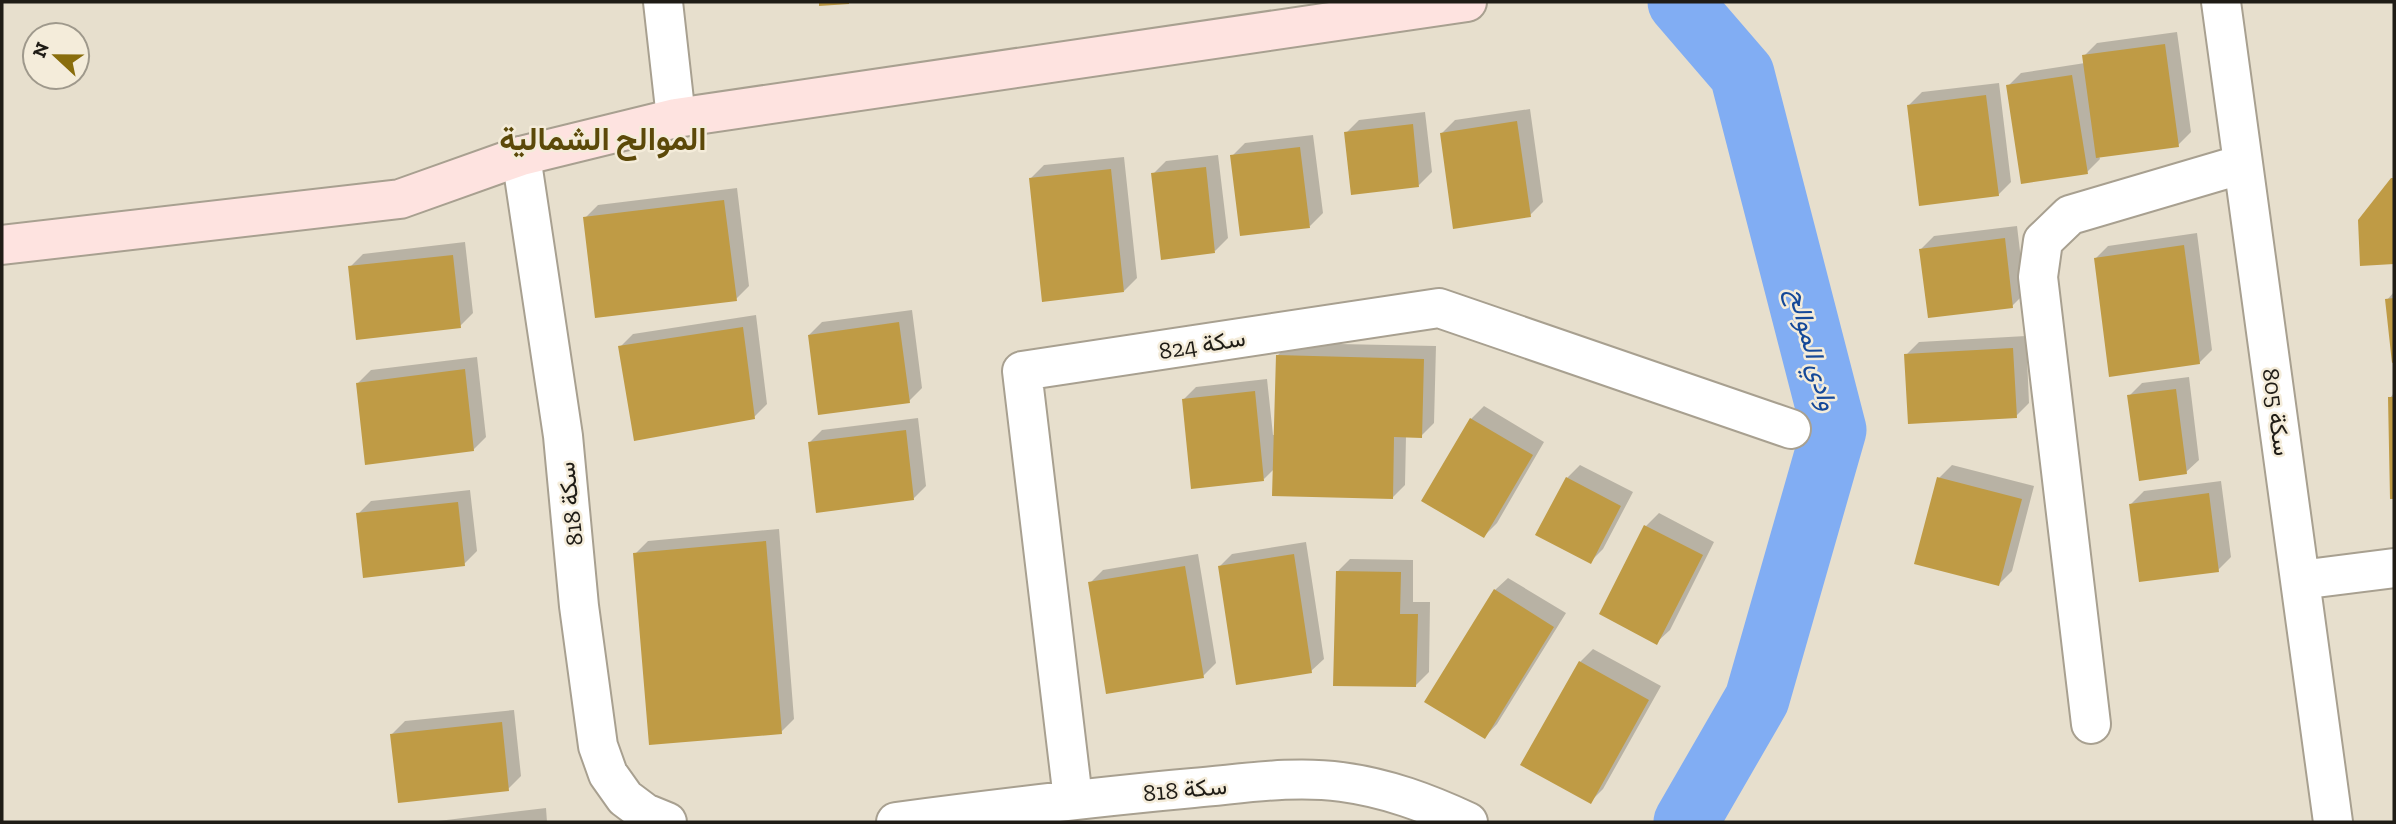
<svg xmlns="http://www.w3.org/2000/svg" width="2396" height="824" font-family="'Zilla Slab',Vazirmatn,serif">
<style>
.shadow{fill:#0003}
.lines{fill:none;stroke-linecap:round;stroke-linejoin:round}
.river{stroke:#81adf3;stroke-width:65}
.building{fill:#bf9b45}
.street-casing{stroke:#a8a090;stroke-width:42}
.secondary-casing{stroke:#a8a090;stroke-width:42}
.street{stroke:#fff;stroke-width:38}
.secondary{stroke:#fee3e0;stroke-width:38}
.labels{text-anchor:middle;dominant-baseline:central;stroke-width:5;stroke-linejoin:round;paint-order:stroke}
.street-label{font-size:24px;fill:#1f1c16;stroke:#f4ecda}
.water-label{font-size:26px;font-style:italic;fill:#144898;stroke:#f4ecda}
.district-label{font-size:32px;font-weight:bold;fill:#5c4909;stroke:#f4ecda}
</style>
<rect width="100%" height="100%" fill="#e7dfcd"/>
<path class="shadow" d="M2177,32l14,100 -13,13 -79,11 1,3 -13,13 -79,-86 13,-13 64,-10 -1,-7 13,-13z
M1999,83l12,99 -13,13 -89,-90 13,-13z
M1530,109l13,93 -13,13 -88,-82 13,-13z
M1425,112l7,60 -13,13 -73,-52 13,-13z
M1313,135l10,78 -13,13 -78,-70 13,-13z
M1218,155l10,83 -13,13 -62,-77 13,-13z
M1124,157l13,121 -13,13 -93,-113 13,-13z
M737,188l12,98 -13,13 -151,-81 13,-13z
M2017,226l8,67 -13,13 -91,-57 13,-13z
M2197,233l15,117 -13,13 -104,-104 13,-13z
M465,242l8,71 -13,13 -110,-59 13,-13z
M2394,292v69h-1l-6,-61z
M912,310l10,78 -13,13 -100,-66 13,-13z
M756,315l11,89 -13,13 -134,-70 13,-13z
M2026,336l3,67 -13,13 -110,-61 13,-13z
M1290,343l146,3 -2,77 -13,13h-15l-1,49 -13,13 -117,-30 -11,11 -81,-79 13,-13 71,-8 6,56h3l1,-79z
M477,357l9,80 -13,13 -115,-67 13,-13z
M2189,377l10,83 -13,12 -57,-76 13,-13z
M2394,393v104h-2l-2,-99z
M1484,406l60,36 -47,81 -13,13 -13,-117z
M918,418l8,68 -13,13 -104,-56 13,-13z
M1580,465l53,27 -30,57 -13,13 -23,-84z
M1952,465l82,21 -22,85 -13,13 -60,-106z
M2221,481l10,76 -13,13 -87,-66 13,-13z
M470,490l7,61 -13,13 -106,-50 13,-13z
M1659,513l55,29 -44,88 -13,12 -11,-116z
M779,529l15,190 -13,13 -146,-178 13,-13z
M1306,542l18,117 -13,12 -92,-104 13,-13z
M1198,554l18,109 -13,13 -113,-93 13,-13z
M1350,559l63,1v42h17l-1,70 -13,13 -79,-113z
M1508,578l58,35 -69,111 -12,13 10,-147z
M1593,649l68,37 -58,103 -13,13 -10,-140z
M514,710l7,66 -13,13 -116,-55 13,-13z
M546,808l1,14h-117z"/>
<g class="lines">
<path class="river" d="M1680,2l62,72 92,356 -77,269 -71,123"/>
</g>
<path class="building" d="M819,2h30v2l-30,2z
M2165,44l14,103 -83,11 -14,-103z
M2072,75l16,99 -67,10 -15,-99z
M1986,95l13,101 -80,10 -12,-101z
M1517,121l14,96 -78,12 -13,-96z
M1413,124l6,63 -68,8 -7,-63z
M1300,147l10,81 -70,8 -10,-81z
M1206,167l9,86 -54,7 -10,-87z
M1111,169l13,123 -82,10 -13,-124z
M2391,178h3v86l-34,2 -2,-46z
M724,200l13,101 -142,17 -12,-101z
M2005,238l8,70 -85,10 -9,-69z
M2184,245l16,119 -91,13 -15,-119z
M453,255l8,73 -105,12 -8,-74z
M2394,298v64l-2,1 -7,-64z
M899,322l11,81 -92,12 -10,-80z
M743,327l12,92 -121,22 -16,-95z
M2013,348l4,70 -109,6 -4,-70z
M1276,355l148,4 -2,79 -28,-1 -1,62 -121,-3z
M465,369l9,82 -109,14 -9,-82z
M2176,389l11,85 -48,7 -12,-86z
M1255,391l9,90 -73,8 -9,-90z
M2388,397h6v102h-4z
M1470,418l63,37 -49,83 -63,-37z
M906,430l8,70 -98,13 -8,-71z
M1566,477l55,29 -30,58 -56,-29z
M1937,477l85,22 -23,87 -85,-22z
M2209,493l10,79 -80,10 -10,-78z
M458,502l7,64 -102,12 -7,-65z
M1644,525l59,30 -46,90 -58,-31z
M766,541l16,193 -133,11 -16,-192z
M1294,554l18,119 -76,12 -18,-119z
M1185,566l19,112 -98,16 -18,-112z
M1336,571l65,1 -1,42h18l-2,73 -83,-1z
M1494,589l60,38 -69,112 -61,-37z
M1579,661l70,39 -58,104 -71,-39z
M502,722l7,69 -111,12 -8,-69z"/>
<g class="lines">
<defs>
<path id="street" d="M663,2l13,116
M2221,2l112,820
M521,156l42,280 16,170 19,140 10,28 17,24 20,15 22,9
M2300,580l94,-12
M2091,724l-53,-447 5,-36 27,-26 173,-51
M1073,799l-51,-428 417,-63 352,121
M896,822c99,-13 198,-25 297,-34 49,-4 99,-13 149,-6 45,6 85,21 126,40"/>
<path id="secondary" d="M2,245l398,-46 121,-43 155,-38 791,-116"/>
</defs>
<use href="#street" class="street-casing"/>
<use href="#secondary" class="secondary-casing"/>
<use href="#street" class="street"/>
<use href="#secondary" class="secondary"/>
</g>
<g class="labels">
<g class="street-label">
<text transform="translate(1202 344) rotate(-9)">سكة 824</text>
<text transform="translate(2277 412) rotate(82)">سكة 805</text>
<text transform="translate(570 504) rotate(-96)">سكة 818</text>
<text transform="translate(1185 789) rotate(-5)">سكة 818</text>
</g>
<g class="water-label">
<text transform="translate(1813 349) rotate(75)">وادي الموالح</text>
</g>
<g class="district-label">
<text x="603" y="139">الموالح الشمالية</text>
</g>
</g>
<rect width="2396" height="824" fill="none" stroke="#1f1c16" stroke-width="7"/>
<g transform="translate(56 56) rotate(292)"><circle r="33" fill="#f4ecda" stroke="#9f998c" stroke-width="2"/>
<path d="M0-5L12 26L0 18L-12 26Z" fill="#896d0c"/>
<text y="-10" font-size="19" font-weight="bold" text-anchor="middle" fill="#1f1c16">N</text>
</g>
</svg>
